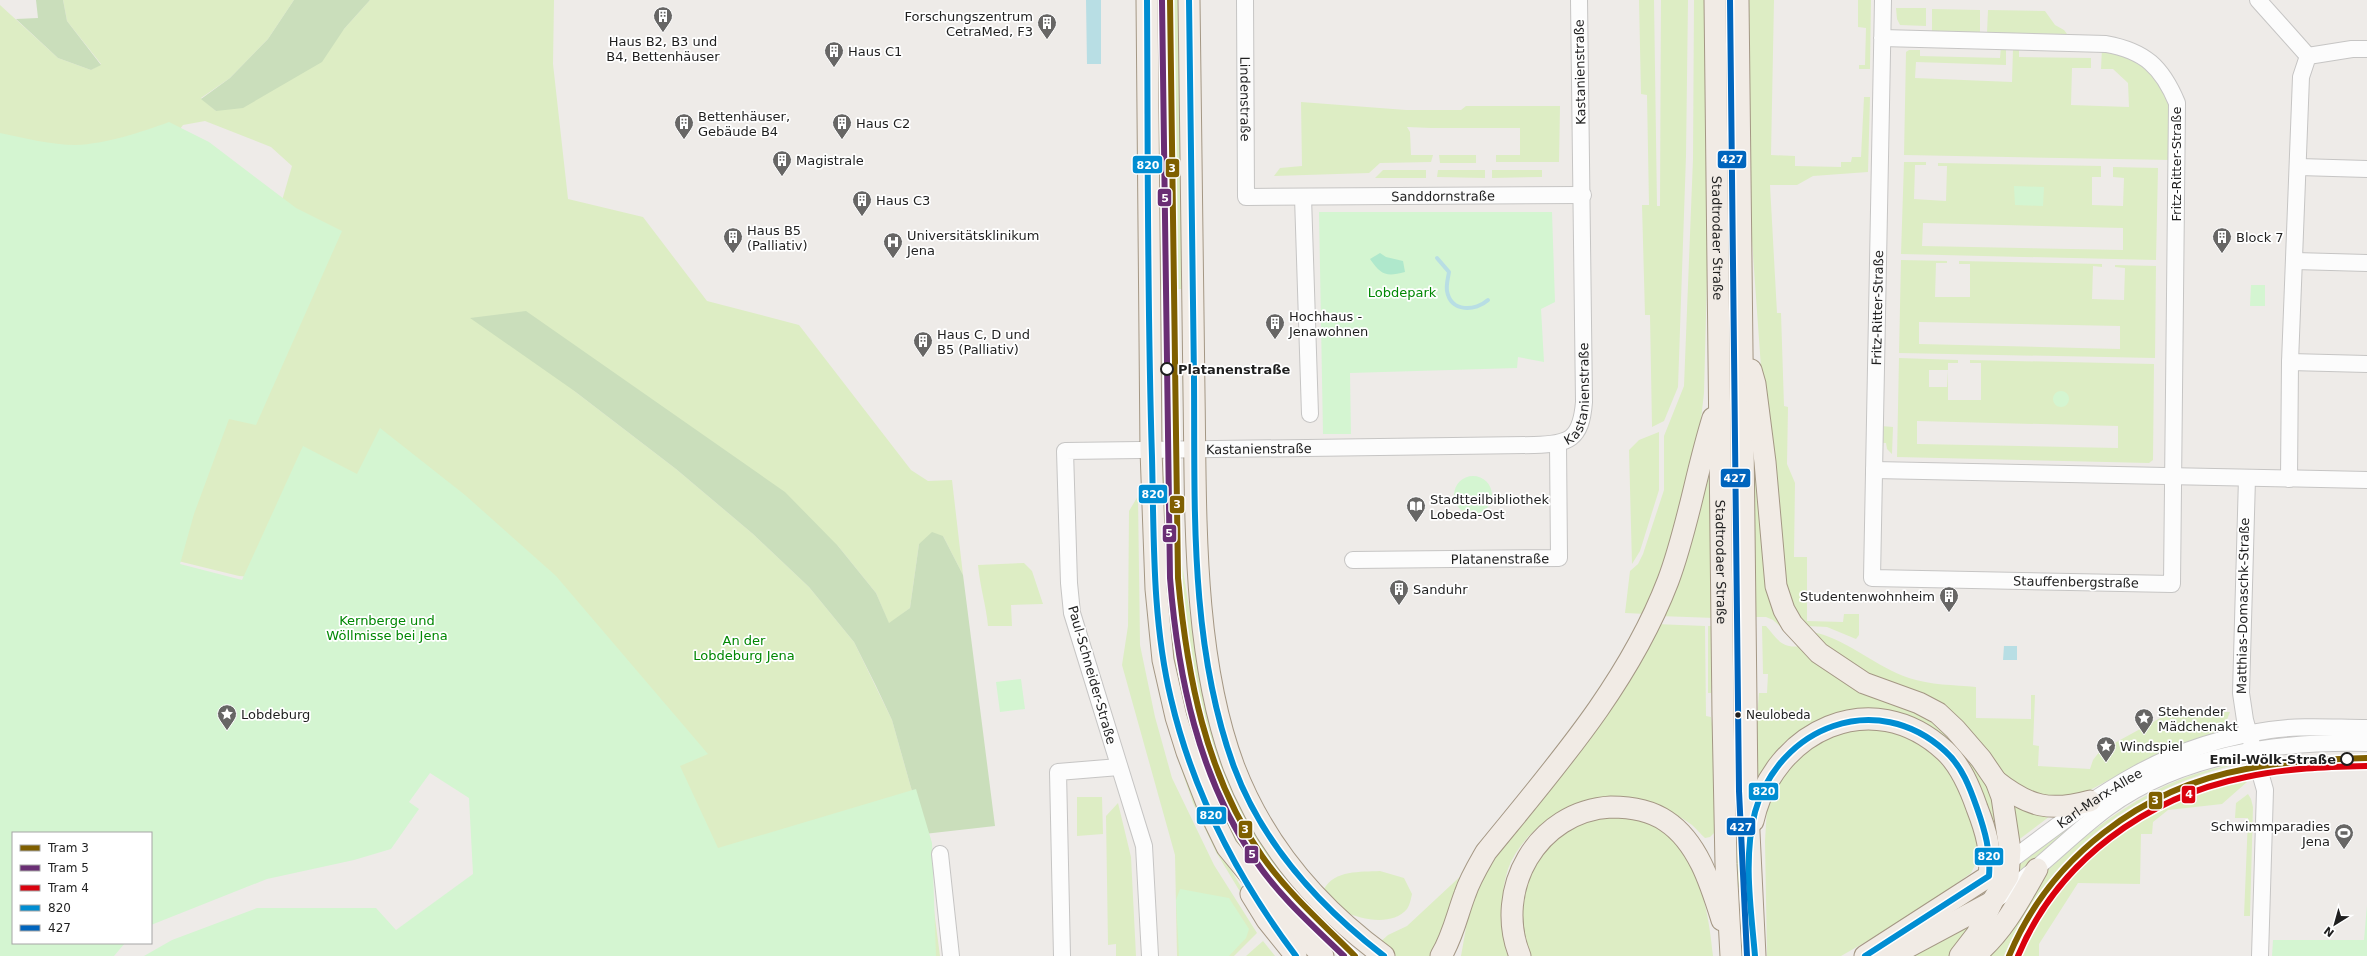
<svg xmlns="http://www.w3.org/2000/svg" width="2367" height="956" font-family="'DejaVu Sans',sans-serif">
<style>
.grass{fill:#ddedc4;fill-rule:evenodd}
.forest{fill:#cadebb}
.park{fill:#d4f5d1}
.pitch{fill:#afe8cc}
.water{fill:#b8dee4}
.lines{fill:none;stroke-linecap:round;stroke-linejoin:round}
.stream{stroke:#b8dee4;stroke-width:4}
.minor-casing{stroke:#c6c5c4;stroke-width:18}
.major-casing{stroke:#a49784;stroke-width:23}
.minor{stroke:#fcfcfc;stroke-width:16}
.major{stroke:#f1ebe5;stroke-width:21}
.bus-1-casing{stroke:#fff;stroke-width:9}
.bus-2-casing{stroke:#fff;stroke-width:9}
.bus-1{stroke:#008dd2;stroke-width:6}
.bus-2{stroke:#0065bd;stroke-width:6}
.tram-1-casing{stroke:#fff;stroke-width:9}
.tram-2-casing{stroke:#fff;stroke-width:9}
.tram-3-casing{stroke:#fff;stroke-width:9}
.tram-1{stroke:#7f5f00;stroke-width:6}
.tram-2{stroke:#6a2e74;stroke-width:6}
.tram-3{stroke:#da020e;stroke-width:6}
.stop-dot{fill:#fff;stroke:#1f1f1f;stroke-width:2}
.bus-dot{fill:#1f1f1f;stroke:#fff;stroke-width:1.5}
.labels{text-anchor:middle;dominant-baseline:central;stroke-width:3.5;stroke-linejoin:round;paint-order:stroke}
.bus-label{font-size:12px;fill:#1f1f1f;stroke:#fff;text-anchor:start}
.poi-label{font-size:13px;fill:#1f1f1f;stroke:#fff;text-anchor:start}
.street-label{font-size:13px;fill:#1f1f1f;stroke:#fff}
.park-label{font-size:13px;fill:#028804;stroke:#fff}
.stop-label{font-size:13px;font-weight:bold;fill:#1f1f1f;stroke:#fff;text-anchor:start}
.line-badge{stroke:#fff;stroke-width:1.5}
.badge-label{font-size:11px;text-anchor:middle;font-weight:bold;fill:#fff}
</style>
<rect width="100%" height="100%" fill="#eeebe8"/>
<path class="grass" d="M63,0h231l-26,39 -38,39 -29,20 15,13 128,-82 26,-29h184l-1,64 15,135 75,18 64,84 92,24 112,145 17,11 24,-1 11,95 -20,-39 -24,8 -9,64 -21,16 -13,-31 -38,-47 -265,-156 103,79 77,65 56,53 45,55 38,78 32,114 16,122h-273l-356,-375 -72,-5 -61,-15 114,-395 -21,-19 -66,-26 -22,4 -183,249v-369l58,53 33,12 10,-6 -34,-43z
M1153,0h6l5,290 -5,-1z
M1174,0h6l7,403h-4l-1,-114h-5z
M1639,0h15l3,206h3l1,-206h27l-2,156 -8,231 -14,34 -12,6 -2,-112h-5l-3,-110h7l-2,-110 -6,-1z
M1694,0h13l3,160 -6,233 -8,70 -49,151 -22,-1 5,-42 8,-7 5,-10 21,-64v-54l20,-50 9,-227z
M1722,0h8l7,617h-7z
M1744,0h30l-3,155 24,1v10l46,1v-5h10l1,-5h9l3,-60h6l-2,75 -55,4 -16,9h-27l7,128h4l3,93 4,1 -1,57 8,19 -1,74h13v64l36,1 1,-8h15v21l-3,4 -29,-12 -20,-1 -3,3 -19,-35 -23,-213 -13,-182z
M1844,0h27l-1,69h-11v-4h6l1,-37 -8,-1v-27z
M1896,8h30v18l-26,-1 -3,-6z
M1932,9l48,1v23l-48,-1z
M1988,10l57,1 10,14 9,5 3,4 -80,-1z
M2001,47l5,2v16l-90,-3 -1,16 97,4 1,-33 6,-2v10l72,1v10h-19l-1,37 58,2 -1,-24 -15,-14h-12l1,-21 12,1 36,20 24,37 -2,54 -268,-5 2,-103 3,-2h11v6l80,2z
M1301,102l105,8h55l5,-4h94l-1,56h-63v-7h24v-27h-89l-24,-1 3,5 1,23h22l-2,7 -51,1 -11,10 -95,3 6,-8 22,-2z
M1439,155h37v8h-36z
M1904,162h22v3h-11l-1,34 32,2 1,-35h-9v-3l163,3v11h-9v28l31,1 1,-28 -11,-1v-10l45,1 -2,92 -255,-6zM1923,223l200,5v22l-201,-4z
M1383,170h43v8h-51z
M1438,170h47v8l-48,-1z
M1492,170h50v7l-50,1z
M1901,260l46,1v2h-11l-1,34h35v-33h-11v-3l143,3v3l-9,-1 -1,33 32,1 1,-32 -10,-1v-2l41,1 -1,92 -256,-5zM1919,322l201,4v23l-201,-5z
M1899,358l59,2v3h-10v37h33v-37h-11v-3l184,4 -1,96 -4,3 -252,-6zM1929,370h19l-1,17h-18zM1917,421l201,5v22l-201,-4z
M1751,380l41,257 -19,-17 -7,-3h-14z
M1881,426l12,1 -1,27 -5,-5 -1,-6h-4z
M1659,432v58l-19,61 -8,13 -3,-114 10,-10z
M1709,455l2,120 4,43 -56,-2z
M1166,476c-2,22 0,45 1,67 2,110 22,219 81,314l-11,-10 -41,-90 -27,-108 -8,-172z
M1138,496l2,149 15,72 17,61 42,87 43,68 -23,23h-57l-2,-101 -53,-190 6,-39 1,-115z
M1181,557l22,140 11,41 83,149 -3,4c-15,-18 -30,-36 -43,-56 -51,-81 -66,-184 -70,-278z
M1024,563l8,8 11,33 -32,1 1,21h-24c-2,-21 -8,-39 -10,-61z
M1151,578l69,274 39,64 -3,2 -40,-66 -23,-49 -19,-55 -7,-25z
M1655,624l50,2 1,90 5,1 4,26 1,88 -6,6 -5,1c-5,-4 -8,-9 -13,-13 -21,-15 -44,-26 -70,-28 -45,-4 -98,29 -114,72 -6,19 -7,38 -4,57 1,9 0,22 4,30h-47l9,-51 16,-40z
M1708,626h7l-4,67h-3z
M1730,626h7l5,261h-7z
M1762,626h4c11,13 16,23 34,20l147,83 48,66 5,58 -33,-88 -108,-55 -24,4 -27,12 -24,17 -29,45v-46l4,-49h8l1,-19h-5z
M1817,633c34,9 59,34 92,45 21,7 45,7 67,9v31l55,1v-24h4l-2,50 6,1 -1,20 52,3 3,-9 7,-9 73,-40 57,1 -6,15 -7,7 -28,8 -43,18 -69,37 -35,2 -41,-26 -22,-33 -19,-18 -94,-47 -57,-40z
M1850,728c23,1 45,1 66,12 31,17 63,78 62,113 0,8 -4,14 -7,20l-60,43 -70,40h-74l-2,-115 2,-33 7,-23 26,-34z
M2226,766h4c-102,26 -185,92 -226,190h-21c17,-25 35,-58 55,-79 11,-12 25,-22 37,-32 45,-37 94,-68 151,-79z
M2243,778l4,4 -25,22 -54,6 -15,12 -1,12h-11l-1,50 -62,-1 -39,61v12h-20c30,-68 86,-132 157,-159 22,-8 45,-14 67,-19z
M2248,794l3,5 2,8 -3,109h-6l4,-98h-13l1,-15z
M1077,797h25l1,37 -26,2z
M2016,802l38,11 -37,28 -6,-31z
M1118,803l13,54 5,99h-20v-12l-8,1 -2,-129z
M1609,815c8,1 19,0 27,2 59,17 72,86 77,139h-187l-9,-56 15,-42 36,-31z
M2086,815l-65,58 -3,-11z
M1380,871l24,7 8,16c-1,4 -2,11 -5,15 -14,17 -45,11 -62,3 -9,-4 -17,-15 -21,-23 11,-19 36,-17 56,-18z
M1465,872l-29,84h-40l-18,-12 10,-9 19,-9z
M1983,912l-29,44h-53z
M1263,941l12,15h-29z"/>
<path class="forest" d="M36,0h27l4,21 34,44 -10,5 -33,-12 -42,-39 22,-1z
M294,0h76l-26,29 -22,33 -79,46 -27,3 -15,-12 29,-21 38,-39z
M526,311l259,181 53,54 38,47 13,30 21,-15 9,-64 13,-12 11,4 20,39 32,251 -71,8 -32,-114 -16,-34 -22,-44 -45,-55 -56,-53 -77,-65 -103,-79 -103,-72z"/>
<path class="park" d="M169,122l40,20 87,66 46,23 -86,194 -27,-6 -35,95 -14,50 62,16 61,-134 54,28 23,-46 85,67 91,81 152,178 -28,12 38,82 198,-59 16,54 4,113h-792l28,-16 85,-32h119l20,22 77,-56 -4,-76 -39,-25 -21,29 10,7 -28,40 -37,11 -87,19 -116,46v-92h-138v110h112l-11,13h-114v-823c25,5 51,12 76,12 29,-1 66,-13 93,-23z
M2014,186l30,1 -1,19 -28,-1z
M1319,212h233l3,90 -14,7 3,53 -26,-5 -1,11 -167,5 1,61h-28z
M2251,285h14v21h-15z
M2053 399a8 8 0 1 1 16 0a8 8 0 1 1-16 0Z
M1454 495a19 19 0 1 1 38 0a19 19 0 1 1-38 0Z
M1021,679l4,30 -25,3 -4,-30z
M1180,889l49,9 20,31 -3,9 -17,18h-50l-3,-56z
M2367,905v51h-95l1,-16h91z"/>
<path class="pitch" d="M1380,253l6,4 17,4 2,11c-19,5 -24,3 -35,-13z"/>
<path class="water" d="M1086,0h15v64h-14z
M2004,646h13v14h-14z"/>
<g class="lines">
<path class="stream" d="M1437,258l12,14c-1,6 -3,13 -2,19 4,22 29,20 41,9"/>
<defs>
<g id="minor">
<path id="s1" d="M1245,0l1,197 337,-2"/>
<path d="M2258,0l50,56"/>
<path id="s2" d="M1882,38l224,6c39,7 56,23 71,59l-5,481 -300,-6 11,-578"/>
<path d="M2299,167l68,2"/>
<path d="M1303,197l7,217"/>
<path d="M2295,261l72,2"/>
<path d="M2290,362l77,2"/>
<path d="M1874,470l493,10"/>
<path d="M2247,478l-6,215 4,27 20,70 -5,166"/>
<path d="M2289,479l1,-117 11,-285 7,-21 44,-7h15"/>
<path id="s3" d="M1353,560l206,-2 -1,-114"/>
<path d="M940,854l11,102"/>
<path id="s4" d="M2003,866c89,-66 153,-120 267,-136 32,-5 65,-2 97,-2"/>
<path d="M1995,900c41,-27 73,-63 112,-92 74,-54 171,-67 260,-65"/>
<path d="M1062,956l-4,-184 61,-5"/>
<path id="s5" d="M1150,956l-6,-110 -72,-233 -3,-30 -4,-132 469,-6c35,-1 47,-5 50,-43l-5,-402"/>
</g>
<g id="major">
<path d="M1147,0l4,450 5,139 7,71 13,57 11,35 24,62 16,33 50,61 46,48"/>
<path d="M1189,0c2,131 4,262 5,393 2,119 -2,262 40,374 30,78 83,140 150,189"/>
<path id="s6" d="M1715,0l8,715 3,149 5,92"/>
<path d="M1738,0l9,791 8,165"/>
<path d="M1751,370l4,14 10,78 11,124 8,24 8,14 27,29 45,30 55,20 19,10 17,16 26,30 15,22 6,16 8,53 -2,26 -16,26 -15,32 -17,22"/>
<path d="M1996,781c33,26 54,31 94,20"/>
<path d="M1753,821c20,-90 119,-138 192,-70 16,15 25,37 32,57 9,23 15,44 12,68l-124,80"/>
<path d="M1251,894l16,26 29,36"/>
<path d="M1441,956c12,-20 16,-41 24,-62 5,-15 13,-28 21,-42 69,-85 142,-167 182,-271 20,-53 28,-109 45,-163"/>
<path d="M1520,956c-27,-66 17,-145 91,-149 19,0 39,3 55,14 32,21 45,64 56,99"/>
<path d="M1891,956l101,-54"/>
<path d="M1974,956c29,-24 45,-55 63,-87"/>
</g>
</defs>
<use href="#minor" class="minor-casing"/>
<use href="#major" class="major-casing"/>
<use href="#minor" class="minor"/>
<use href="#major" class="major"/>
<defs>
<path id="bus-1" d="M1147,0c1,152 0,305 5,457 2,80 0,163 19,242 22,94 67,180 125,257
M1189,0c2,126 4,252 5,378 1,128 -5,266 40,389 29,78 85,139 150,189
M1755,956c-4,-47 -12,-98 0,-144 24,-86 122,-123 190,-61 17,15 25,37 32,57 8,23 14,44 12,68l-124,80"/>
<path id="bus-2" d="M1730,0l9,791 8,165"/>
</defs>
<use href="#bus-1" class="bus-1-casing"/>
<use href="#bus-2" class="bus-2-casing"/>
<use href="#bus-1" class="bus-1"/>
<use href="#bus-2" class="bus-2"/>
<defs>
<path id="tram-1" d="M1170,0l8,578c9,97 27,196 84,278 26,37 61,68 93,100
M2009,956c41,-99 133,-168 237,-187 40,-8 80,-10 121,-11"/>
<path id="tram-2" d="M1162,0l8,578c8,99 28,198 85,282 24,36 58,66 89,96"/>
<path id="tram-3" d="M2018,956c40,-96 129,-159 228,-179 40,-9 81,-10 121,-11"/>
</defs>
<use href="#tram-1" class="tram-1-casing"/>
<use href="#tram-2" class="tram-2-casing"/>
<use href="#tram-3" class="tram-3-casing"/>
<use href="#tram-1" class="tram-1"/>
<use href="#tram-2" class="tram-2"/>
<use href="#tram-3" class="tram-3"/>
</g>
<defs>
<symbol id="building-pin" viewBox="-11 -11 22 30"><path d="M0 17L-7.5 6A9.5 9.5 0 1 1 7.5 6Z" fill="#676665" stroke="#fff"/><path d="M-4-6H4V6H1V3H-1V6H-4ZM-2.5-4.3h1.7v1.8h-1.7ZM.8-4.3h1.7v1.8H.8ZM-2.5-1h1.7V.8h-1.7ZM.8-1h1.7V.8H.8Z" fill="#fff"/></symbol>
<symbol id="hospital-pin" viewBox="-11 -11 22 30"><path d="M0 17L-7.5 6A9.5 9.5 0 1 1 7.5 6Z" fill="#676665" stroke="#fff"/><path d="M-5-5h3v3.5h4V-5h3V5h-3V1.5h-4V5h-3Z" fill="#fff"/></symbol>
<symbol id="library-pin" viewBox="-11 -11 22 30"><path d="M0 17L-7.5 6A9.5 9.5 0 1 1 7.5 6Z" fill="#676665" stroke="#fff"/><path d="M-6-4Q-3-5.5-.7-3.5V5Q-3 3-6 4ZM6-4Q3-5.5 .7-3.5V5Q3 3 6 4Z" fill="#fff"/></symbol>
<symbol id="sight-pin" viewBox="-11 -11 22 30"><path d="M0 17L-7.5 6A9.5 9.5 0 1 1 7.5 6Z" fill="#676665" stroke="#fff"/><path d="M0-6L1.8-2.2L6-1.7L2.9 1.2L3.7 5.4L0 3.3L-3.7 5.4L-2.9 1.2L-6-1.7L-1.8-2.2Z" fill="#fff"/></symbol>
<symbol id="stadium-pin" viewBox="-11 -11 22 30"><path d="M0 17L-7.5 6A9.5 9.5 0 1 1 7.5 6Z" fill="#676665" stroke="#fff"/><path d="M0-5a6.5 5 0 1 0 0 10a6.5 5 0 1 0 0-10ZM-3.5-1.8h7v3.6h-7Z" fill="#fff"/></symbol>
</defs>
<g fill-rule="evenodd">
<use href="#building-pin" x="652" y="5" width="22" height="30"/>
<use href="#building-pin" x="1036" y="12" width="22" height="30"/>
<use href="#building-pin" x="823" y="40" width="22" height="30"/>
<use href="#building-pin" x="673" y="112" width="22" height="30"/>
<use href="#building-pin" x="831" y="112" width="22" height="30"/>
<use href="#building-pin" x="771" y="149" width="22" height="30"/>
<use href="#building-pin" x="851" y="189" width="22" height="30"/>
<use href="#building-pin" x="722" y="226" width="22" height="30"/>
<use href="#building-pin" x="2211" y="226" width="22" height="30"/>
<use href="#hospital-pin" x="882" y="231" width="22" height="30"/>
<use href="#building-pin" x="1264" y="312" width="22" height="30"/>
<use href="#building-pin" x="912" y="330" width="22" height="30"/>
<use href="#library-pin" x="1405" y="495" width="22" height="30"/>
<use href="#building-pin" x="1388" y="578" width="22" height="30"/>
<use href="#building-pin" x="1938" y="585" width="22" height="30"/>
<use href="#sight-pin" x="216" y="703" width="22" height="30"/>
<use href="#sight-pin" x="2133" y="707" width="22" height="30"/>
<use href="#sight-pin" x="2095" y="735" width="22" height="30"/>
<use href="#stadium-pin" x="2333" y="822" width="22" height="30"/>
</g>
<g class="stop-dot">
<circle cx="1167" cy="369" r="6"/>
<circle cx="2347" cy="759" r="6"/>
</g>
<circle class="bus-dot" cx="1738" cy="715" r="3.5"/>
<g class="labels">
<g class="bus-label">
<text x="1746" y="715">Neulobeda</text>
</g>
<g class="poi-label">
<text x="1033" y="16" text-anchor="end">Forschungszentrum<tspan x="1033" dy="15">CetraMed, F3</tspan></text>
<text x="663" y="41" text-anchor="middle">Haus B2, B3 und<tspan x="663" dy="15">B4, Bettenhäuser</tspan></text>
<text x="848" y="51">Haus C1</text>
<text x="698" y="116">Bettenhäuser,<tspan x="698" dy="15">Gebäude B4</tspan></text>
<text x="856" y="123">Haus C2</text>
<text x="796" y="160">Magistrale</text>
<text x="876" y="200">Haus C3</text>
<text x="747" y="230">Haus B5<tspan x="747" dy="15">(Palliativ)</tspan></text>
<text x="907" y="235">Universitätsklinikum<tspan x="907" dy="15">Jena</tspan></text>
<text x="2236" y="237">Block 7</text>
<text x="1289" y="316">Hochhaus -<tspan x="1289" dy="15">Jenawohnen</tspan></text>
<text x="937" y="334">Haus C, D und<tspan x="937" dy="15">B5 (Palliativ)</tspan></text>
<text x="1430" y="499">Stadtteilbibliothek<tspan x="1430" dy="15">Lobeda-Ost</tspan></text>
<text x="1413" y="589">Sanduhr</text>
<text x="1935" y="596" text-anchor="end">Studentenwohnheim</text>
<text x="2158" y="711">Stehender<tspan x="2158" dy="15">Mädchenakt</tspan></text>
<text x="241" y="714">Lobdeburg</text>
<text x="2120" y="746">Windspiel</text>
<text x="2330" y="826" text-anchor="end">Schwimmparadies<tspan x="2330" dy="15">Jena</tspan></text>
</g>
<g class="street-label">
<text transform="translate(1580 72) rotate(-91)">Kastanienstraße</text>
<text stroke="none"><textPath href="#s1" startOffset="99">Lindenstraße</textPath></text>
<text transform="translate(2176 164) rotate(-90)">Fritz-Ritter-Straße</text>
<text stroke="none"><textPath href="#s1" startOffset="394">Sanddornstraße</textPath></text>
<text stroke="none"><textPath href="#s6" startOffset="238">Stadtrodaer Straße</textPath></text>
<text stroke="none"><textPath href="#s2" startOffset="1373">Fritz-Ritter-Straße</textPath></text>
<text stroke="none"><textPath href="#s5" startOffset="1069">Kastanienstraße</textPath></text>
<text stroke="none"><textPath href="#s5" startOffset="710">Kastanienstraße</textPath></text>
<text stroke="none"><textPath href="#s3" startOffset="147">Platanenstraße</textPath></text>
<text stroke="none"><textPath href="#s6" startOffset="562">Stadtrodaer Straße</textPath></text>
<text transform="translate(2076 582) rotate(1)">Stauffenbergstraße</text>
<text transform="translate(2243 606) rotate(-89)">Matthias-Domaschk-Straße</text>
<text transform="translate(1092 675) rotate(74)">Paul-Schneider-Straße</text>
<text stroke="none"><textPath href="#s4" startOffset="118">Karl-Marx-Allee</textPath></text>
</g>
<g class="park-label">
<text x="1402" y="292">Lobdepark</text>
<text x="387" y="620">Kernberge und<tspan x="387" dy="15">Wöllmisse bei Jena</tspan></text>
<text x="744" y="640">An der<tspan x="744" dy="15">Lobdeburg Jena</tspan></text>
</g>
<g class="stop-label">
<text x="1178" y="369">Platanenstraße</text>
<text x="2336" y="759" text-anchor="end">Emil-Wölk-Straße</text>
</g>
</g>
<g class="line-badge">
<rect x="1717" y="150" width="30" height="19" rx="4" fill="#0065bd"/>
<rect x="1132" y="155" width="31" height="19" rx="4" fill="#008dd2"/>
<rect x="1165" y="158" width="15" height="20" rx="4" fill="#7f5f00"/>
<rect x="1157" y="188" width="15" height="19" rx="4" fill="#6a2e74"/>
<rect x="1720" y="468" width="31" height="20" rx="4" fill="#0065bd"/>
<rect x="1138" y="484" width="30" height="20" rx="4" fill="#008dd2"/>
<rect x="1169" y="495" width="16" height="19" rx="4" fill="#7f5f00"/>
<rect x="1162" y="524" width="15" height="19" rx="4" fill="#6a2e74"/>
<rect x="1748" y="782" width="31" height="19" rx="4" fill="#008dd2"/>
<rect x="2181" y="785" width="15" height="19" rx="4" fill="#da020e"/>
<rect x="2148" y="791" width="15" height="19" rx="4" fill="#7f5f00"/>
<rect x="1196" y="806" width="31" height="19" rx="4" fill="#008dd2"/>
<rect x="1726" y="817" width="30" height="19" rx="4" fill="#0065bd"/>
<rect x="1238" y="820" width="15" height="19" rx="4" fill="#7f5f00"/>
<rect x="1244" y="845" width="15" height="19" rx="4" fill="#6a2e74"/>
<rect x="1974" y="847" width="30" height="19" rx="4" fill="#008dd2"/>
</g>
<g class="badge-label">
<text x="1732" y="163">427</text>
<text x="1148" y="169">820</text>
<text x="1172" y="172">3</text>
<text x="1165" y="202">5</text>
<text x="1735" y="482">427</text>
<text x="1153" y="498">820</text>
<text x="1177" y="508">3</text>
<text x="1169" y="537">5</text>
<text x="1764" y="795">820</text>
<text x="2189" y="798">4</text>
<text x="2155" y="804">3</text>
<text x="1211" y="819">820</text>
<text x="1741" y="831">427</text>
<text x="1245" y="833">3</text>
<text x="1252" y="858">5</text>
<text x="1989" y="860">820</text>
</g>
<rect x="12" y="832" width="140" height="112" fill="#ffffff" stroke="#a5a5a5"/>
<rect x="20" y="845" width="20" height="6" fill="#7f5f00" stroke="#a5a5a5"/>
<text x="48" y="852" font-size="12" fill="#1f1f1f">Tram 3</text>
<rect x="20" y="865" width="20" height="6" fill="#6a2e74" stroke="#a5a5a5"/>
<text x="48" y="872" font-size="12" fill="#1f1f1f">Tram 5</text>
<rect x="20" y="885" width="20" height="6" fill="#da020e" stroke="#a5a5a5"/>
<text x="48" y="892" font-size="12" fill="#1f1f1f">Tram 4</text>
<rect x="20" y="905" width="20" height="6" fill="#008dd2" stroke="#a5a5a5"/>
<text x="48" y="912" font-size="12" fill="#1f1f1f">820</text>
<rect x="20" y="925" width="20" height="6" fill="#0065bd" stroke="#a5a5a5"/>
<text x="48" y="932" font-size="12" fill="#1f1f1f">427</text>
<g transform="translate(2335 924) rotate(217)" stroke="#ffffff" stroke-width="3" paint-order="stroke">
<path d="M0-3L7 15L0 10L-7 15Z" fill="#1f1f1f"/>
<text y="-6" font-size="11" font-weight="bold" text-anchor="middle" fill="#1f1f1f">N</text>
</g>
</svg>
